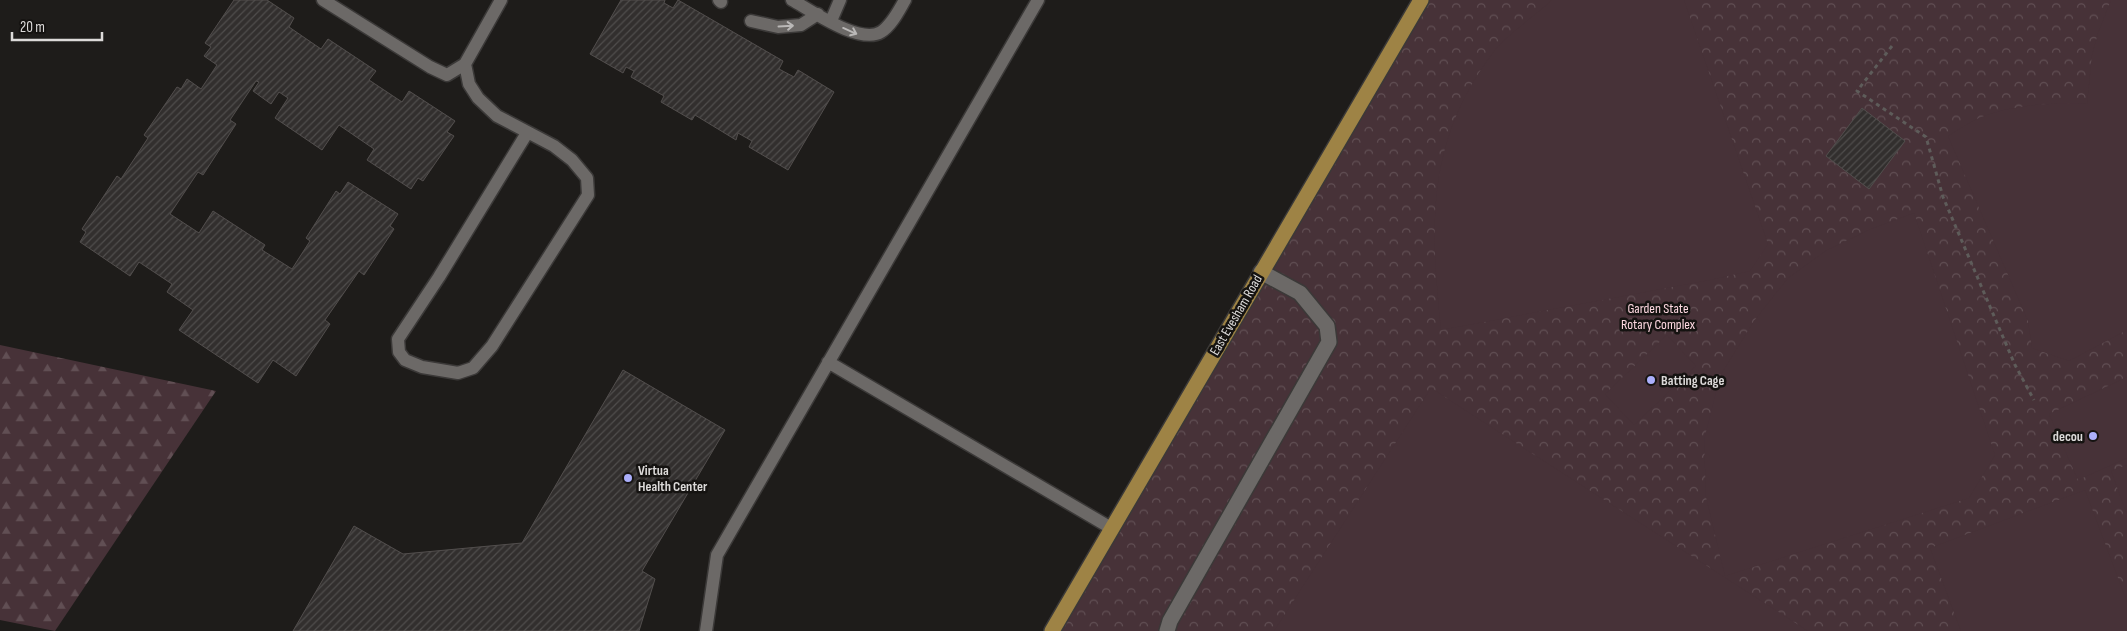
<svg xmlns="http://www.w3.org/2000/svg" width="2127" height="631" font-family="'Sofia Sans Condensed',sans-serif">
<style>
.forest{fill:url(#forest-firs)}
.park{fill:url(#park-crowns)}
.pitch{fill:#473238}
.building{fill:url(#building-hatch);stroke:#524e4d}
.lines{fill:none;stroke-linecap:round;stroke-linejoin:round}
.lane-casing{stroke:#3b3938;stroke-width:15}
.street-casing{stroke:#3b3938;stroke-width:18}
.primary-casing{stroke:#3b3938;stroke-width:18}
.path{stroke:#5e5c5a;stroke-width:3;stroke-dasharray:4 4;stroke-linecap:butt}
.lane{stroke:#6c6967;stroke-width:12}
.street{stroke:#6c6967;stroke-width:15}
.primary{stroke:#9e8345;stroke-width:15}
.oneway{stroke:#bab8b7}
.poi-dot{fill:#abaffb;stroke:#151311;stroke-width:2}
.labels{text-anchor:middle;dominant-baseline:central;stroke-width:5;stroke-linejoin:round;paint-order:stroke}
.park-label{font-size:14px;fill:#fed8e1;stroke:#151311}
.street-label{font-size:14px;fill:#dcdad9;stroke:#151311}
.poi-label{font-size:14px;font-weight:bold;fill:#dcdad9;stroke:#151311;text-anchor:start}
</style>
<defs>
<pattern id="forest-firs" width="22" height="20" patternUnits="userSpaceOnUse" patternTransform="scale(1.25)"><rect width="22" height="20" fill="#473238"/><path d="M5 1l3.5 6h-7zM16 11l3.5 6h-7z" fill="#614f54"/></pattern>
<pattern id="park-crowns" width="20" height="18" patternUnits="userSpaceOnUse" patternTransform="scale(1.25)"><rect width="20" height="18" fill="#473238"/><path d="M2 6a3 3 0 1 1 6 0M12 15a3 3 0 1 1 6 0" fill="none" stroke="#614f54"/></pattern>
<pattern id="building-hatch" width="6" height="6" patternUnits="userSpaceOnUse" patternTransform="scale(1.25)"><rect width="6" height="6" fill="#322f2e"/><path d="M-1 1l2-2M0 6l6-6M5 7l2-2" fill="none" stroke="#4f4d4c"/></pattern>
</defs>
<rect width="100%" height="100%" fill="#1e1c1a"/>
<path class="forest" d="M0,345l216,46 -161,240 -55,-11z"/>
<path class="park" d="M1421,0h706v631h-1075z"/>
<path class="pitch" d="M1552,0h132l84,244 -18,27 -40,9 -269,50c-11,-107 -15,-190 54,-280 12,-15 42,-36 57,-50z
M2111,0h16v330l-58,31 -37,-13 -4,-27 -80,-185c10,-6 20,-13 31,-18 34,-14 71,-15 108,-14l5,-49 6,-22z
M1914,213l81,242 -26,43 -244,78 -19,-79 -2,-57 16,-64 34,-55 34,-43 39,-28 44,-21z
M1667,335l29,31 -62,59 -29,-31z
M2127,377v81l-49,22 -29,-66z
M1431,388l40,26 337,217h-534z
M2127,465v49l-16,-43z
M2085,490l42,112v29h-166l-31,-83z"/>
<path class="building" d="M234,0h33l27,18 -5,9 32,22 7,-10 48,32 -7,9 33,22 7,-11 46,30 -8,11 7,4 -31,45 -5,-3 -7,11 -44,-29 7,-11 -35,-24 -17,25 -47,-32 13,-20 -9,-6 -8,12 -18,-13 6,-9 -3,-1 -26,39 6,4 -33,51 -5,-3 -28,42 29,19 14,-22 52,34 -3,5 30,19 18,-28 -4,-3 30,-47 4,3 8,-12 50,32 -8,12 4,3 -30,46 -5,-4 -34,49 5,4 -34,52 -23,-16 -15,23 -79,-53 14,-20 -26,-18 5,-8 -33,-22 -9,14 -50,-34 6,-10 -4,-3 35,-53 4,3 27,-41 -4,-3 33,-48 4,2 6,-10 14,10 16,-24 -13,-9 7,-9 -6,-4z
M621,0h44l-1,3 9,5 5,-8 105,61 -4,8 15,8 4,-7 36,22 -46,78 -39,-23 3,-6 -14,-8 -2,7 -41,-25 -3,5 -31,-18 3,-6 -33,-19 3,-6 -8,-4 -3,6 -33,-19z
M1862,108l43,33 -36,48 -43,-33z
M623,370l102,60 -83,141 13,8 -16,52h-346l61,-105 49,28 119,-11z"/>
<g class="lines">
<defs>
<path id="lane" d="M323,0l107,67 17,8 18,-11
M501,0l-36,64 4,20 9,14 19,18 57,30 18,14 15,18 1,17 -96,151 -19,22 -15,5 -36,-6 -17,-7 -6,-8 -1,-13 41,-62 88,-144
M719,0l2,2
M792,0c20,11 68,45 89,32 11,-7 18,-22 24,-32
M751,21l27,6 23,-2 17,-11
M831,21l9,-21
M828,362l283,166
M706,631l11,-76 321,-555"/>
<path id="street" d="M1167,631l3,-10 159,-279 -2,-16 -27,-33 -39,-21"/>
<path id="primary" d="M1052,631l369,-631"/>
</defs>
<use href="#lane" class="lane-casing"/>
<use href="#street" class="street-casing"/>
<use href="#primary" class="primary-casing"/>
<path class="path" d="M1892,46l-35,45 69,46 17,60 72,168 19,35"/>
<use href="#lane" class="lane"/>
<use href="#street" class="street"/>
<use href="#primary" class="primary"/>
</g>
<defs><path id="oneway-shaft" d="M-6 0H5M1.5-3L5.5 0L1.5 3" fill="none" stroke-width="1.6" stroke-linecap="round" stroke-linejoin="round" transform="scale(1.25)"/></defs>
<g class="oneway">
<use href="#oneway-shaft" transform="translate(786 26) rotate(-3)"/>
<use href="#oneway-shaft" transform="translate(850 31) rotate(24)"/>
</g>
<g class="poi-dot">
<circle cx="1651" cy="380" r="5"/>
<circle cx="2093" cy="436" r="5"/>
<circle cx="628" cy="478" r="5"/>
</g>
<g class="labels">
<g class="park-label">
<text x="1658" y="308">Garden State<tspan x="1658" dy="16">Rotary Complex</tspan></text>
</g>
<g class="street-label">
<text transform="translate(1236 315) rotate(-60)">East Evesham Road</text>
</g>
<g class="poi-label">
<text x="1661" y="380">Batting Cage</text>
<text x="2083" y="436" text-anchor="end">decou</text>
<text x="638" y="470">Virtua<tspan x="638" dy="16">Health Center</tspan></text>
</g>
</g>
<path d="M12 32v8h90v-8" fill="none" stroke="#dcdad9" stroke-width="2.5"/>
<text x="20" y="32" font-size="15" fill="#dcdad9" stroke="#151311" stroke-width="4" paint-order="stroke">20 m</text>
</svg>
